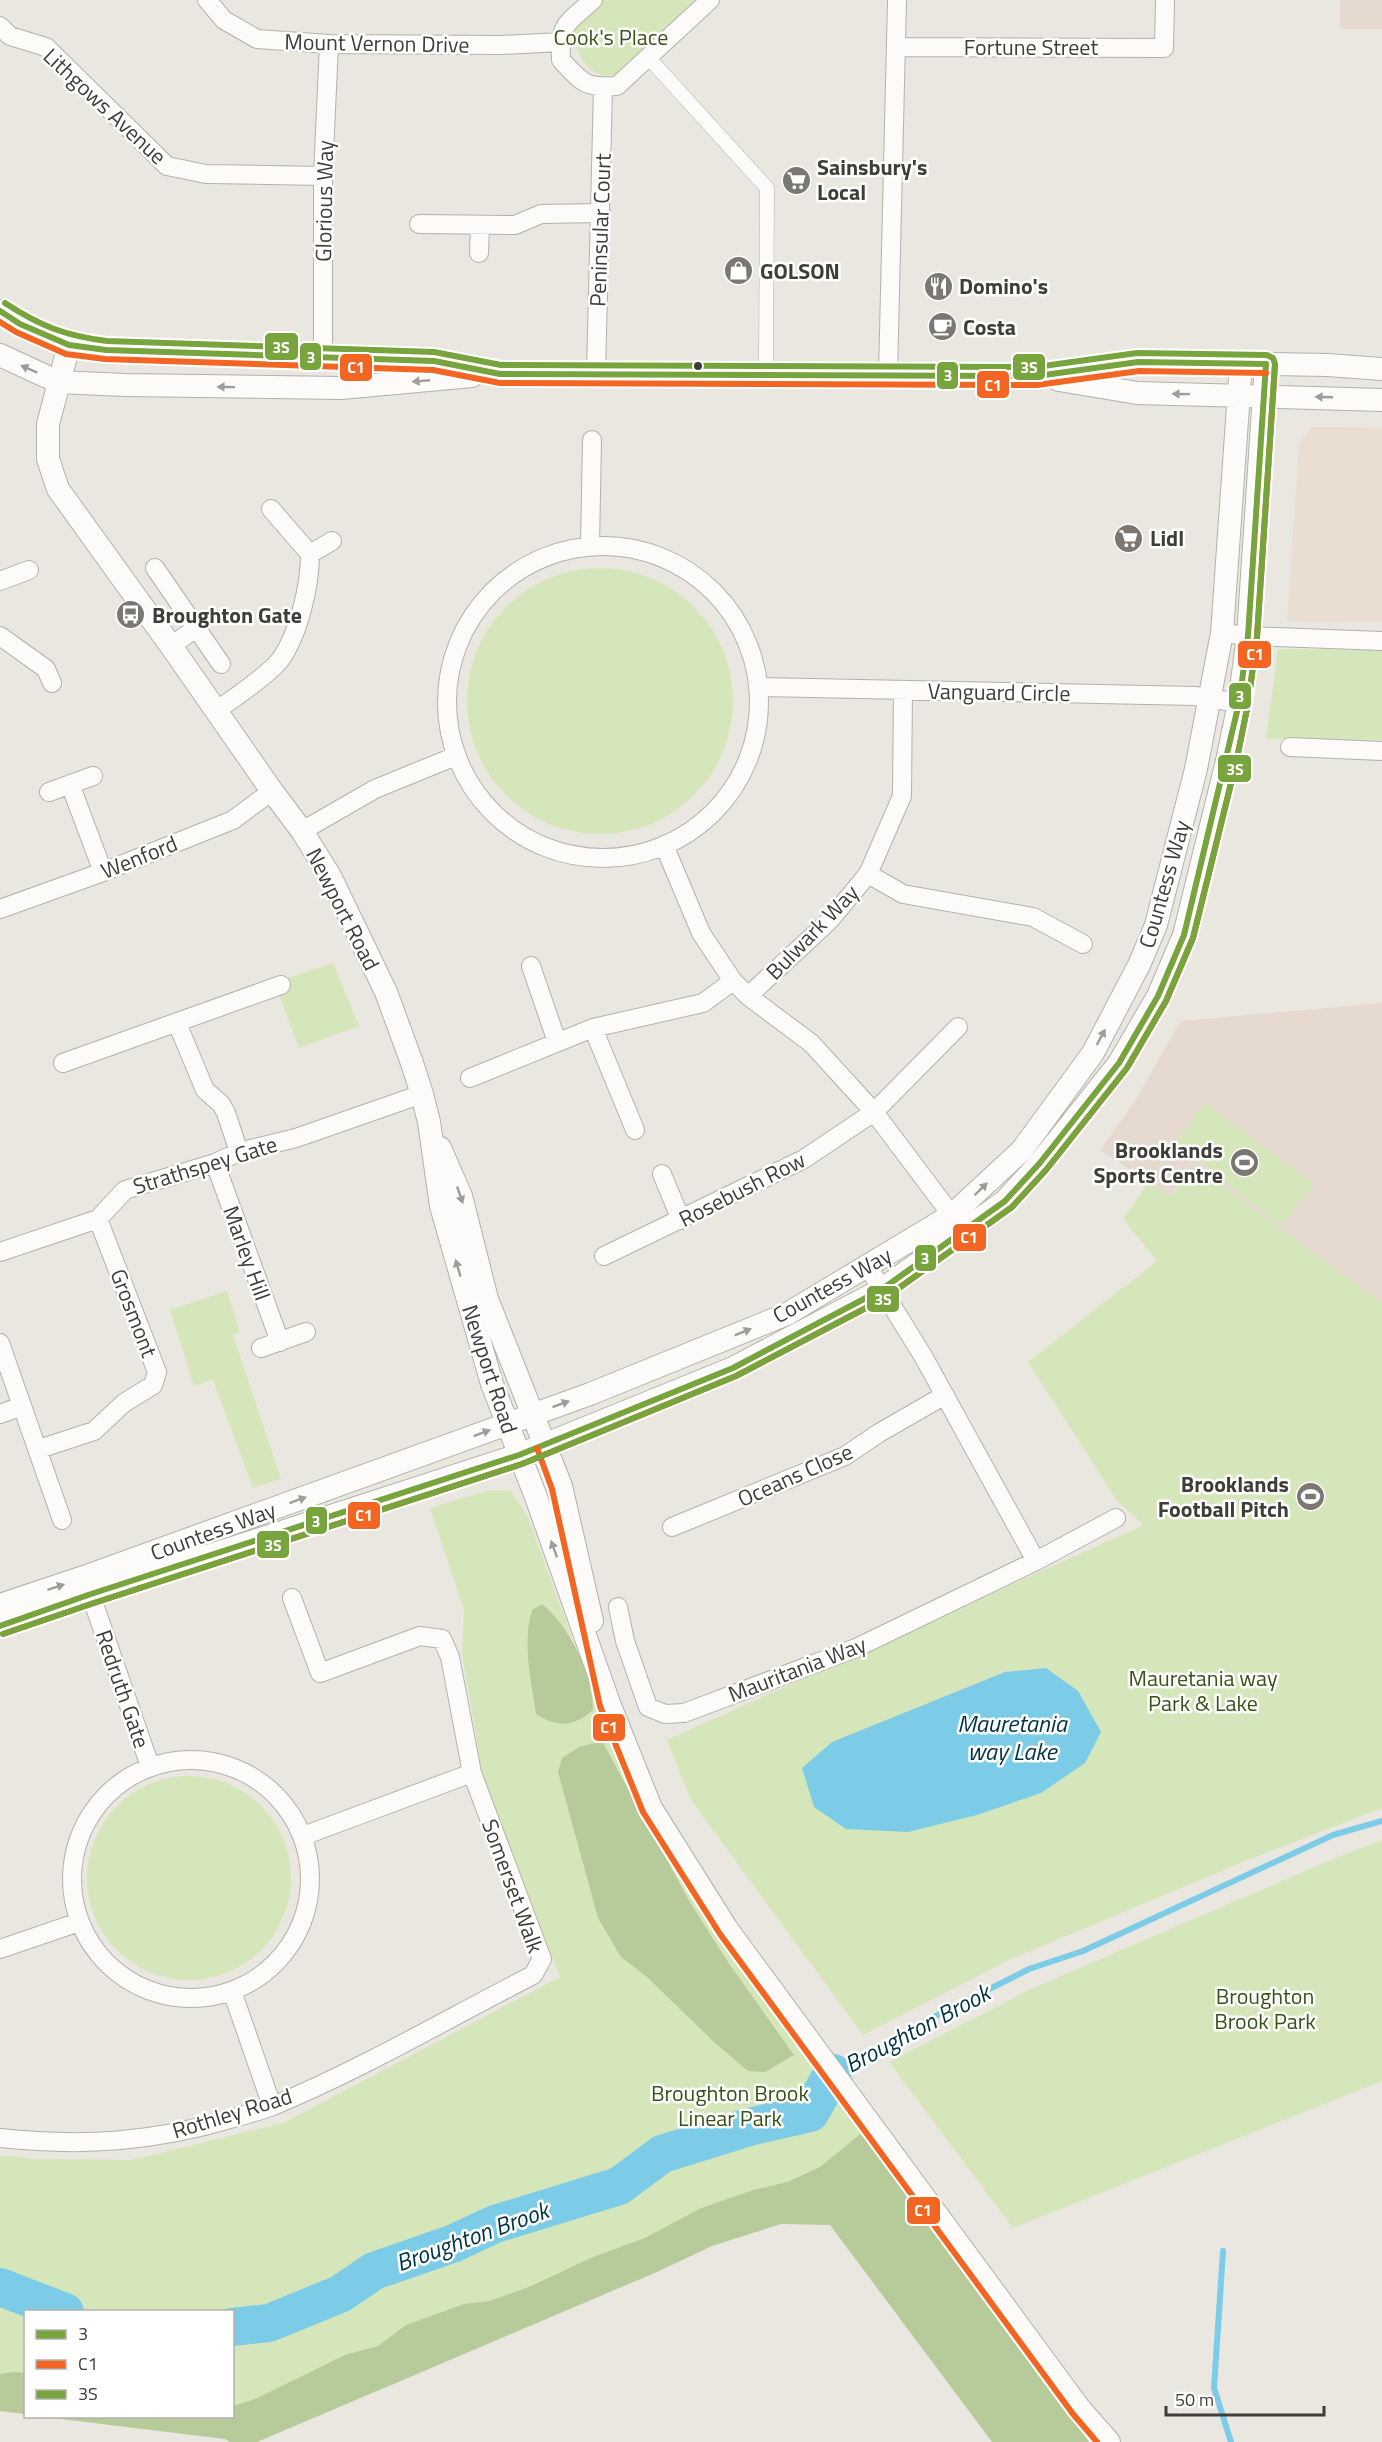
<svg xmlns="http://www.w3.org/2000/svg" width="1382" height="2442" font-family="'Titillium Web',sans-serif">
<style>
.education{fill:#e6d9d0}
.medical{fill:#e9ded1}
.green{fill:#d5e6bb}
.forest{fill:#b7cb9a}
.water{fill:#7ccce8}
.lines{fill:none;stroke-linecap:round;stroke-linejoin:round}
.stream{stroke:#7ccce8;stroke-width:6}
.river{stroke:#7ccce8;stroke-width:38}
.pedestrian-casing{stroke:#b2b1ab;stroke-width:15}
.minor-casing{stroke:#b2b1ab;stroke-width:20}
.tertiary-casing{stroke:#b2b1ab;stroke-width:24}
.pedestrian{stroke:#fcfbfa;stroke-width:14}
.minor{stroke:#fcfbfa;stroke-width:18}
.tertiary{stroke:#fcfbfa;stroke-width:22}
.bus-1-casing{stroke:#fff;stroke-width:10}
.bus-2-casing{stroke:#fff;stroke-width:10}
.bus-3-casing{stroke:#fff;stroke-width:10}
.bus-1{stroke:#78a43e;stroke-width:6}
.bus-2{stroke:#f26522;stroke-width:6}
.bus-3{stroke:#78a43e;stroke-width:6}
.oneway{fill:#9e9c99}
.bus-dot{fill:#3f3d38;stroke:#fff;stroke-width:2}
.labels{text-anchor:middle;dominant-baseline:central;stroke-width:5;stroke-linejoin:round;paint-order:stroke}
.park-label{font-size:22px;fill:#3a5217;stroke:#fff}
.street-label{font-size:22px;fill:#3f3d38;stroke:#fff}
.poi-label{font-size:22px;font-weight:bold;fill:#3f3d38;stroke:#fff;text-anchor:start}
.water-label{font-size:24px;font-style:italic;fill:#003445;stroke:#fff}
.line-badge{stroke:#fff;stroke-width:2}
.badge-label{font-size:16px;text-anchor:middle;font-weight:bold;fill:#fff}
</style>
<rect width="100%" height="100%" fill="#eae7e0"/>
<path class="education" d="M1340,0h42v29h-42z
M1382,1003v300l-186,-137 -26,30 -70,-46 33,-46 48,-83z"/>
<path class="medical" d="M1312,427l70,1v194l-95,-1 12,-177z"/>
<path class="green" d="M600,0h103l-80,74c-8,1 -16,2 -24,0 -16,-4 -30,-36 -22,-51 4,-8 16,-16 23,-23z
M467 701a133 133 0 1 1 266 0a133 133 0 1 1-266 0Z
M1278,649l104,1v90l-116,-1z
M333,963l26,63 -60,22 -21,-56 7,-13z
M1205,1103l109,81 -33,42 -105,-84z
M1196,1166l186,137v505l-134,52 -239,100 -146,75 -172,-235 -24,-60 477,-215 -26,-23 -90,-140 129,-101 -34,-42 25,-36 23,13z
M227,1291l13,41 -7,3 48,144 -28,9 -40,-108 -19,6 -24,-76z
M489,1490l22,1 17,26 77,212 58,117 81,128 121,156 -45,37 -595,272 -180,-22 187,-1v-104h-206l-1,102 -25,-3v-256l36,4 96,1 151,-37 277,-146 -77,-199 -21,-124 2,-44 -34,-102z
M87 1878a102 102 0 1 1 204 0a102 102 0 1 1-204 0Z
M1382,1840v241l-369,147 -124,-166 142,-73 297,-128z"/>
<path class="forest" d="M542,1604c28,23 51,71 51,106 -20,18 -37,17 -57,4 -5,-34 -14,-71 -4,-104z
M602,1741l89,163 37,58 66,93 -29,17 -17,-1 -33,-28 -68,-66 -26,-20 -23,-39 -40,-146 4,-14 17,-11z
M865,2130l224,312h-97l-162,-217 -49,-1 -69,22 -55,26 -400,170h-27l-5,-3 -180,-22 187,-1 1,-10 22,-7 90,-44 33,-9 28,-21 58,-21 26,-3 41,-15 62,-29 52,-19 54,-29 54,-19 34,-8 33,-15z
M14,2372l11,1v41l-25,-3v-37z"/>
<path class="water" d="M1046,1668l32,23 23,41 -16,31 -44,30 -64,22 -69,17 -62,-3 -32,-22 -12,-39 30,-26 173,-70z"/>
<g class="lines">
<path class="stream" d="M837,2071l83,-47 109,-55 54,-18 250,-116 49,-14
M1223,2251l-9,137 17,54"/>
<path class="river" d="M0,2287l65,25
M232,2327l37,-4 71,-29 34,-23 78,-27 43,-20 124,-38 43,-32 87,-27 61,-14 23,-40"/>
<defs>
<path id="pedestrian" d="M648,57l119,131 -1,172"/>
<path id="minor" d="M207,0l17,20 33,19 72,5 172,1 59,-3
M593,0c-26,24 -34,22 -32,60 22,23 23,28 56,26l93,-86
M0,26l10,10 36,11 121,119 39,8 117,2
M897,47l267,1 1,-48
M419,224l96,1 26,-11 60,-1
M479,253l1,-28
M323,358v-182l6,-132
M596,374l7,-287
M888,375l9,-375
M590,546l2,-106
M447 702a156 156 0 1 1 312 0a156 156 0 1 1-312 0Z
M310,554l22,-13
M155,568l66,96
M0,581l29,-11
M1222,633l26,3 134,5
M0,636l46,33 6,14
M171,646l25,-18
M759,687l436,9 44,7
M215,711c16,-10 55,-38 65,-51 19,-26 30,-75 30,-106l-39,-45
M1290,747l92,4
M70,784l33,88
M49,792l44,-16
M302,831l73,-42 81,-33
M664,845l37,88 32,48 15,15 63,47 63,69 85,113
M868,874l35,20 130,23 50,27
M0,909l103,-37 130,-52 39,-29
M531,966l26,76
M748,996l81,-75 39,-47 34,-78 1,-106
M177,1023l28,67 16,14 5,9 13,39
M593,1028l42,102
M63,1063l218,-78
M470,1078l123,-50 110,-25 30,-22
M215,1163l65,179
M662,1174l19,46
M0,1252l98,-33 27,-29 90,-27 24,-11 57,-14 126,-44
M604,1256l200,-97 70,-47 84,-85
M0,1343l62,177
M261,1348l45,-16
M0,1414l22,-8
M39,1449l55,-18 30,-28 29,-18 4,-13 -59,-153
M672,1527l173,-71 34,-23 66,-38
M1036,1561l80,-43
M87,1584l63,182
M618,1607l7,34 23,66 17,7 19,-1 172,-65 180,-87 -113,-205 -55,-89
M72 1879a119 119 0 1 1 238 0a119 119 0 1 1-238 0Z
M303,1836l169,-63
M0,1949l79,-27
M232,1991l40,115
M0,2138c82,9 154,4 234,-20 13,-4 26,-7 39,-12 89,-37 174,-87 260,-131l9,-16 -70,-186 -22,-116 -8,-18 -22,-3 -100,37 -28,-75"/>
<path id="tertiary" d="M0,311l20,13 49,21 37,5 328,11 66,13 537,2 101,-14 190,3 54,4
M69,345l-21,79v35l10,30 113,157 101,145 30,40 28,45 56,116 26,71 10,31 7,28 12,84 51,178 44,113 73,206 42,105 76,121 353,480 29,33
M0,355l58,27 67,3 216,3 131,-12
M1059,380l78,13 245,7
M440,1148l21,48 26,103 74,187 31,135
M0,1605l84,-28 506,-183 197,-80 165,-99 70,-65 71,-97 46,-88 17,-40 40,-156 26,-136 19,-269
M0,1626l91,-32 428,-139 214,-87 148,-78 124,-89 34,-37 80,-101 39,-67 26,-61 43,-174 12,-58 9,-67 18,-272"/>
</defs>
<use href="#pedestrian" class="pedestrian-casing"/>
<use href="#minor" class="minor-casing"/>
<use href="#tertiary" class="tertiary-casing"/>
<use href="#pedestrian" class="pedestrian"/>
<use href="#minor" class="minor"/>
<use href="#tertiary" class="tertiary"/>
<defs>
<path id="bus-1" d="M0,311l20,13 49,21 37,5 328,11 66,13 537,2 101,-14 128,2
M0,1626l91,-32 428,-139 214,-87 148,-78 124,-89 34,-37 80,-101 39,-67 26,-61 55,-232 9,-67 18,-272"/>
<path id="bus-2" d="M0,322l16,10 50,22 39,5 328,11 67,13 537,2 102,-14 127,2
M537,1448l15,41 48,217 43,106 77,122 353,480 24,28
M3,1634l91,-31 428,-139 214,-88 149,-78 127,-91 34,-37 81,-102 39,-67 27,-63 43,-175 12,-59 9,-67 18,-272"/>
<path id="bus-3" d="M3,1634l91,-31 428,-139 214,-88 149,-78 127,-91 34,-37 81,-102 39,-67 27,-63 43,-175 12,-59 9,-67 18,-273 -2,-6 -6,-3 -130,-2 -101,14 -535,-2 -67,-13 -327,-11c-41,-5 -67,-15 -102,-38"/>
</defs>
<use href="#bus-1" class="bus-1-casing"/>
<use href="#bus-2" class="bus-2-casing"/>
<use href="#bus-3" class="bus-3-casing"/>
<use href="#bus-1" class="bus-1"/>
<use href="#bus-2" class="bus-2"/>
<use href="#bus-3" class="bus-3"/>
</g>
<defs><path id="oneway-solid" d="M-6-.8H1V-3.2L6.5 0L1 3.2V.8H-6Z" transform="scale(1.5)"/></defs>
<g class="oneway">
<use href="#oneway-solid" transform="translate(29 369) rotate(-156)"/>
<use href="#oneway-solid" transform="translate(421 381) rotate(175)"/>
<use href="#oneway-solid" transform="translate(226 387) rotate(-179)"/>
<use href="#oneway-solid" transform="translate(1181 394) rotate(-179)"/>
<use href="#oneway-solid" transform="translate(1324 397) rotate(-178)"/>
<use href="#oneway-solid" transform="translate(1101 1037) rotate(-62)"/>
<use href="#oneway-solid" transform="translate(981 1189) rotate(-44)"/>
<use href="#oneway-solid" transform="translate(460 1195) rotate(71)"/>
<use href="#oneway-solid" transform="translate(458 1268) rotate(-106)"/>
<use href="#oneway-solid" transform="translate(743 1332) rotate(-22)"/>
<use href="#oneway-solid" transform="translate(561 1404) rotate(-20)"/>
<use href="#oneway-solid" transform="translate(482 1433) rotate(-21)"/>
<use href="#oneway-solid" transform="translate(298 1500) rotate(-20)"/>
<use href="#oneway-solid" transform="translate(554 1549) rotate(-110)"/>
<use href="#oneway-solid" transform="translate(56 1587) rotate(-18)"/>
</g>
<defs>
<symbol id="supermarket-disc" viewBox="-11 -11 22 22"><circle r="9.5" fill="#7b7873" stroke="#fff"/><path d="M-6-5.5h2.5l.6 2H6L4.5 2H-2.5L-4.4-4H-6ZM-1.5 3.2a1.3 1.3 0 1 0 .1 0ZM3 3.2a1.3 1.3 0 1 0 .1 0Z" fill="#fff"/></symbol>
<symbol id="shop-disc" viewBox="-11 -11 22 22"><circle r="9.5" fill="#7b7873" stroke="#fff"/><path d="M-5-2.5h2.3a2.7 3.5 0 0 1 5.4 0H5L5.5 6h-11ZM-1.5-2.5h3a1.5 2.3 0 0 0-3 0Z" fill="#fff"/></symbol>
<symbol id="restaurant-disc" viewBox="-11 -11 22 22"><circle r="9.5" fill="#7b7873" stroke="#fff"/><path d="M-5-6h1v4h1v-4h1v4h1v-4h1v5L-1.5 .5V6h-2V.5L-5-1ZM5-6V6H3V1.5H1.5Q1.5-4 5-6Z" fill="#fff"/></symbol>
<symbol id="cafe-disc" viewBox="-11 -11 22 22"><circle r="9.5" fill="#7b7873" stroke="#fff"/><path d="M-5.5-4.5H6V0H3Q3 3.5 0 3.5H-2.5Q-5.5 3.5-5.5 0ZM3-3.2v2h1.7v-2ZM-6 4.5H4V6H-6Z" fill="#fff"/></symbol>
<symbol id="bus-disc" viewBox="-11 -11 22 22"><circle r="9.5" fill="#7b7873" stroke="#fff"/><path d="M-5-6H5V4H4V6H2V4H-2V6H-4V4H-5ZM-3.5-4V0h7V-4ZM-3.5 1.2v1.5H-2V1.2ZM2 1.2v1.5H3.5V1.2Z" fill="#fff"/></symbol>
<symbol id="stadium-disc" viewBox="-11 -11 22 22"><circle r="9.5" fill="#7b7873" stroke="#fff"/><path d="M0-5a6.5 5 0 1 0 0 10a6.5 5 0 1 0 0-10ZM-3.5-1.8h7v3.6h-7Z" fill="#fff"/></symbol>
</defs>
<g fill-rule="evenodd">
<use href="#supermarket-disc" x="780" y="164" width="33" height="33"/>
<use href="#shop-disc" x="722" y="254" width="33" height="33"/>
<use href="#restaurant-disc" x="922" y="270" width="33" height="33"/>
<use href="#cafe-disc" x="926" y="310" width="33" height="33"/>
<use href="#supermarket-disc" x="1112" y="522" width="33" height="33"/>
<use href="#bus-disc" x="114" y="598" width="33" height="33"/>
<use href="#stadium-disc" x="1228" y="1146" width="33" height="33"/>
<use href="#stadium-disc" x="1294" y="1480" width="33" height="33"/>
</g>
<circle class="bus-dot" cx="698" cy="366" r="5"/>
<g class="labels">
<g class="park-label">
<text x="611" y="37">Cook's Place</text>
<text x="1203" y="1678">Mauretania way<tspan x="1203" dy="25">Park &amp; Lake</tspan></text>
<text x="1265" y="1996">Broughton<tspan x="1265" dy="25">Brook Park</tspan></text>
<text x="730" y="2093">Broughton Brook<tspan x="730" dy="25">Linear Park</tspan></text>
</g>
<g class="street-label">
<text transform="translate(377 43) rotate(1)">Mount Vernon Drive</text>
<text x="1031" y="47">Fortune Street</text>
<text transform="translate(105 106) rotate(43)">Lithgows Avenue</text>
<text transform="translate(324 201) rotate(-89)">Glorious Way</text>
<text transform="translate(600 230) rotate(-88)">Peninsular Court</text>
<text transform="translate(999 692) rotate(1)">Vanguard Circle</text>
<text transform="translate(139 857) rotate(-22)">Wenford</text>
<text transform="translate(1164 884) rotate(-74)">Countess Way</text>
<text transform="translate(343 909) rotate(63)">Newport Road</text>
<text transform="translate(812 932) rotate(-46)">Bulwark Way</text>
<text transform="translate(205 1165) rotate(-17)">Strathspey Gate</text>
<text transform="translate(742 1189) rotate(-27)">Rosebush Row</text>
<text transform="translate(247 1253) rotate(70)">Marley Hill</text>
<text transform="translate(832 1285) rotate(-29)">Countess Way</text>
<text transform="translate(134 1313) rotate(69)">Grosmont</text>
<text transform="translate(490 1369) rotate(72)">Newport Road</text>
<text transform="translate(795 1475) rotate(-24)">Oceans Close</text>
<text transform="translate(213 1531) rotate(-20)">Countess Way</text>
<text transform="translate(797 1669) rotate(-21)">Mauritania Way</text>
<text transform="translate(123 1689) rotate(71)">Redruth Gate</text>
<text transform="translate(513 1886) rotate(70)">Somerset Walk</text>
<text transform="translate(232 2113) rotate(-17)">Rothley Road</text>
</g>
<g class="poi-label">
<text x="817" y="167">Sainsbury's<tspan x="817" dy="25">Local</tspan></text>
<text x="760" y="271">GOLSON</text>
<text x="959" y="286">Domino's</text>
<text x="963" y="327">Costa</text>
<text x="1150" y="538">Lidl</text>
<text x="152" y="615">Broughton Gate</text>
<text x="1223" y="1150" text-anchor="end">Brooklands<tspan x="1223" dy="25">Sports Centre</tspan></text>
<text x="1289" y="1484" text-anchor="end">Brooklands<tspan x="1289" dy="25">Football Pitch</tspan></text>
</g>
<g class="water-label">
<text x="1012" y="1723">Mauretania<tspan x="1012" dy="28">way Lake</tspan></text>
<text transform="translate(917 2028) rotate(-28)">Broughton Brook</text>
<text transform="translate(472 2236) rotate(-20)">Broughton Brook</text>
</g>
</g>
<g class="line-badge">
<rect x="264" y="332" width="35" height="29" rx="6" fill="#78a43e"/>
<rect x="299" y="342" width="23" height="29" rx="6" fill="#78a43e"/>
<rect x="1012" y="353" width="34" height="28" rx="6" fill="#78a43e"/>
<rect x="339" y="353" width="34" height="29" rx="6" fill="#f26522"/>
<rect x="936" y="361" width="23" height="29" rx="6" fill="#78a43e"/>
<rect x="976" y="370" width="34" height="29" rx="6" fill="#f26522"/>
<rect x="1237" y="640" width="35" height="29" rx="6" fill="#f26522"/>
<rect x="1228" y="682" width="24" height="28" rx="6" fill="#78a43e"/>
<rect x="1217" y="754" width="35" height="29" rx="6" fill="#78a43e"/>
<rect x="952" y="1223" width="35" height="29" rx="6" fill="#f26522"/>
<rect x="914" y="1244" width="23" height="28" rx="6" fill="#78a43e"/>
<rect x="866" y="1285" width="34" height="28" rx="6" fill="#78a43e"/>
<rect x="347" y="1501" width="34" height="29" rx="6" fill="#f26522"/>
<rect x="305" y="1506" width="23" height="29" rx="6" fill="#78a43e"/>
<rect x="256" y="1530" width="34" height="29" rx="6" fill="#78a43e"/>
<rect x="592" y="1713" width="34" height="29" rx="6" fill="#f26522"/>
<rect x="906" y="2196" width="35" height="29" rx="6" fill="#f26522"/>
</g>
<g class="badge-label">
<text x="281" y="353">3S</text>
<text x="311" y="363">3</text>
<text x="1029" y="373">3S</text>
<text x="356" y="373">C1</text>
<text x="948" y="381">3</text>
<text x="993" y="391">C1</text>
<text x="1255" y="660">C1</text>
<text x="1240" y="702">3</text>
<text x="1235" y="775">3S</text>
<text x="969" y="1243">C1</text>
<text x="925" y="1264">3</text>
<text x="883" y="1305">3S</text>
<text x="364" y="1521">C1</text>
<text x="316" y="1527">3</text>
<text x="273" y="1551">3S</text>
<text x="609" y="1733">C1</text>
<text x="923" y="2216">C1</text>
</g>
<rect x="24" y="2310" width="210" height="108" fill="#ffffff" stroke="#b2b1af" stroke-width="1.5"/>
<rect x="36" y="2330" width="30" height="9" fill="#78a43e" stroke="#b2b1af" stroke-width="1.5"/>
<text x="78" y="2340" font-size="18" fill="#3f3d38">3</text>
<rect x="36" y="2360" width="30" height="9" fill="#f26522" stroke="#b2b1af" stroke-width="1.5"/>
<text x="78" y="2370" font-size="18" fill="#3f3d38">C1</text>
<rect x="36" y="2390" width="30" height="9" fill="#78a43e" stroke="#b2b1af" stroke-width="1.5"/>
<text x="78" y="2400" font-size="18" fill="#3f3d38">3S</text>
<path d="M1166 2406v9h158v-9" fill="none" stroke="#3f3d38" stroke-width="3"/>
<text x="1175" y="2406" font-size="18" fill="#3f3d38" stroke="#ffffff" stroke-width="4.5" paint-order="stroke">50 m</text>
</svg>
